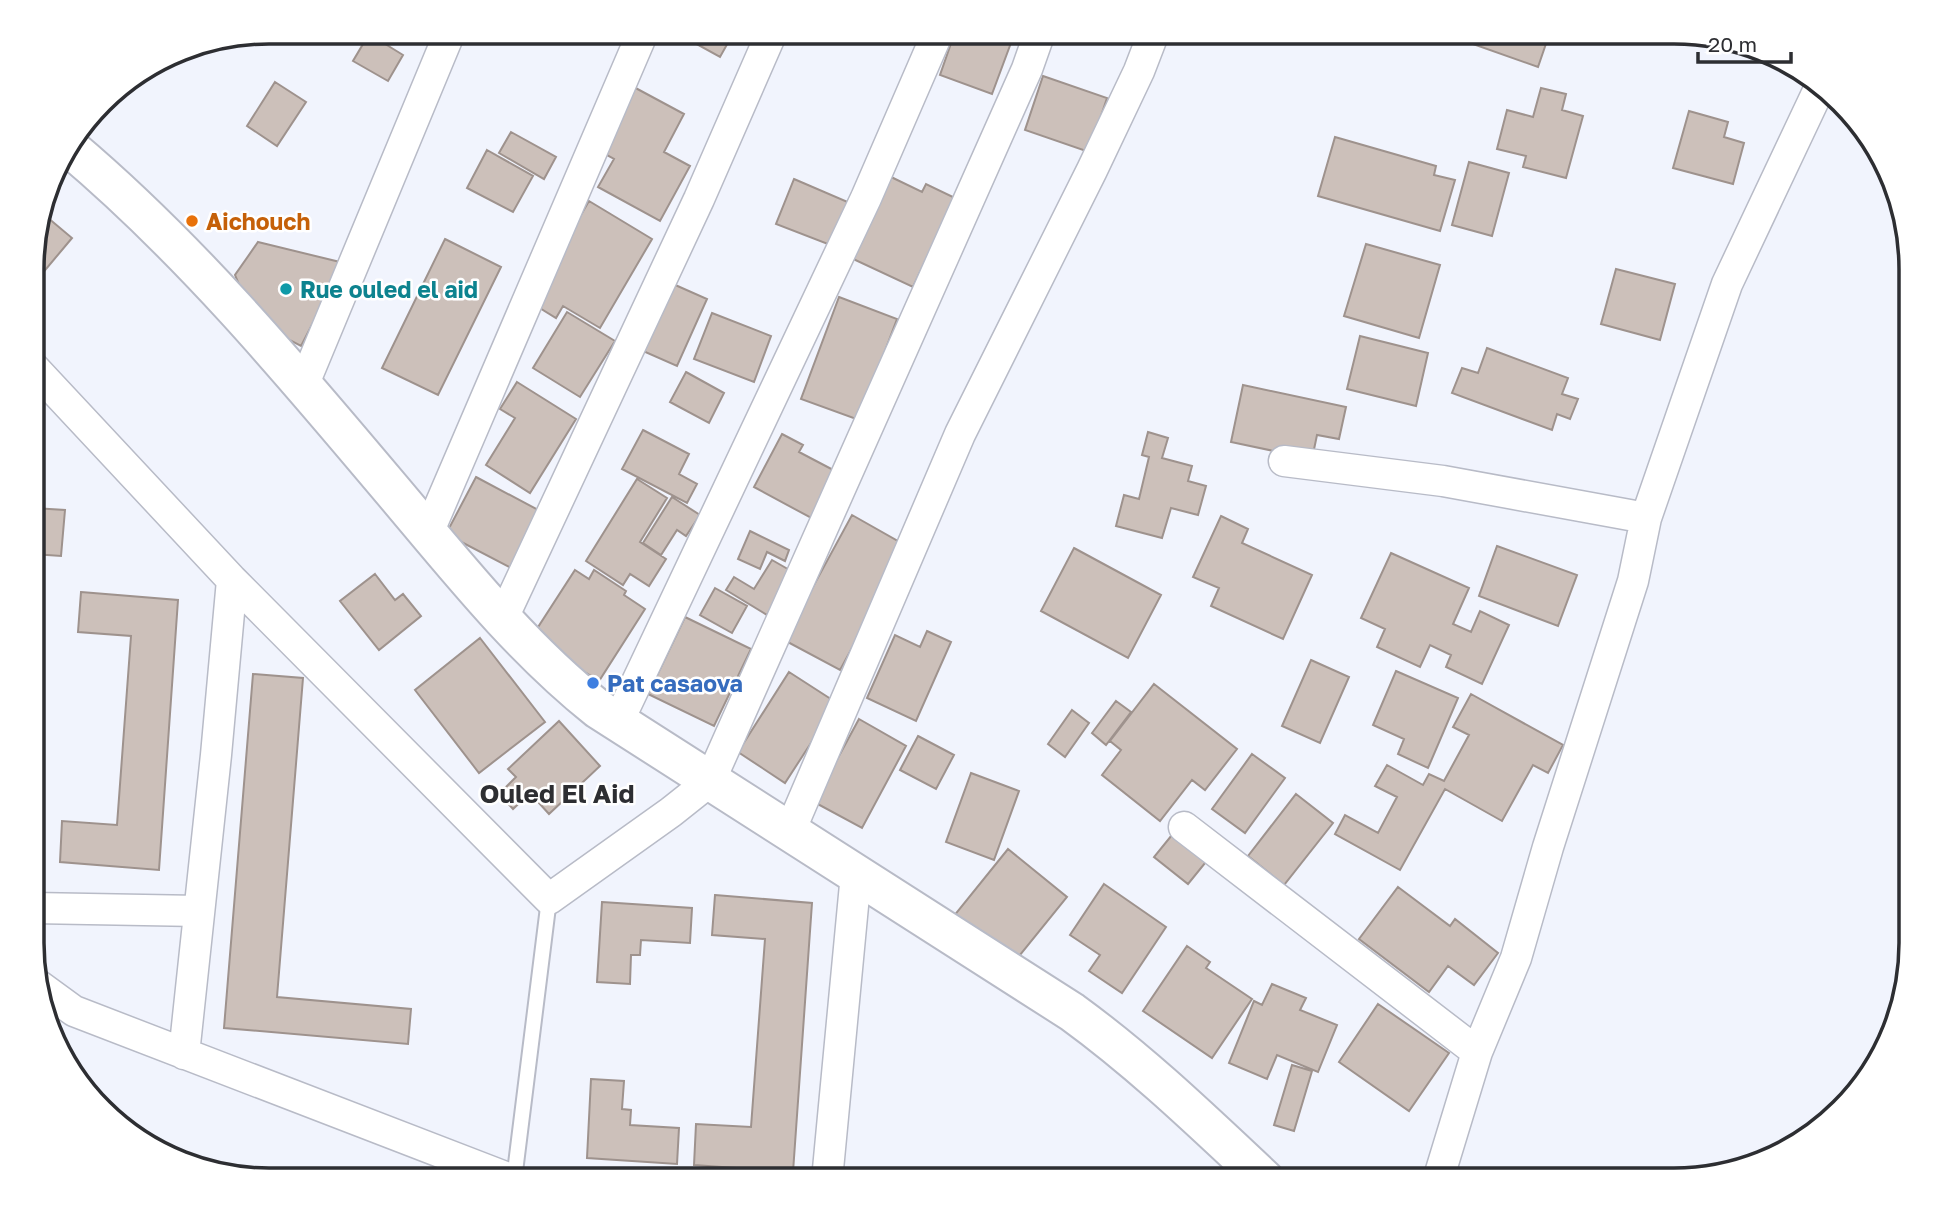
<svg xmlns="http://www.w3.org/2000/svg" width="1943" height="1212" font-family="'Golos Text',sans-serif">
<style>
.building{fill:#ccc0ba;stroke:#9e928d;stroke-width:2}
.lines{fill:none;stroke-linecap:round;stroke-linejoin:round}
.lane-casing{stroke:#b8bbc7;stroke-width:18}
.street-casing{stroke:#b8bbc7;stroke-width:33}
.secondary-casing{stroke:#b8bbc7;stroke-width:42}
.lane{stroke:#fff;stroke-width:14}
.street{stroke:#fff;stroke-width:30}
.secondary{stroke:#fff;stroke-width:38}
.food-dot{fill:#e8710a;stroke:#fff;stroke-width:2.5}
.culture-dot{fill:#0f9aa8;stroke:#fff;stroke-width:2.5}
.shop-dot{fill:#3f7fe0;stroke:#fff;stroke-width:2.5}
.labels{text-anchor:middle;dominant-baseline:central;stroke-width:5;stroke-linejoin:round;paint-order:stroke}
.food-label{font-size:23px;font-weight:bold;fill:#c56008;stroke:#fff;text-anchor:start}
.culture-label{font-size:23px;font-weight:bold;fill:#0d838f;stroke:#fff;text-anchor:start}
.shop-label{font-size:23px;font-weight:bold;fill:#366cbe;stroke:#fff;text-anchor:start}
.quarter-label{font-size:26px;font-weight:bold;fill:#2d2e32;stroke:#fff}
.rim{fill:none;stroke:#2d2e32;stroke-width:3.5}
</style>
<rect width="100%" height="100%" fill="#f1f4fd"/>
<path class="building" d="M684,32h50l-14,25 -38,-21z
M955,32h60l-23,62 -52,-19z
M1439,32h111l-12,35z
M369,34l34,21 -15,26 -35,-20z
M1043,76l64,22 -18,54 -64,-22z
M275,82l31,20 -29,44 -30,-20z
M630,85l54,29 -20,38 26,14 -30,55 -62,-34 16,-28 -18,-10z
M1541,88l25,6 -4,16 21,6 -17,62 -43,-11 3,-11 -29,-7 10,-39 26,7z
M1689,111l39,11 -4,15 20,6 -11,41 -60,-16z
M511,132l45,25 -12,22 -45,-26z
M1335,137l101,29 -2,9 21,5 -15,51 -122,-35z
M487,150l46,26 -20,36 -46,-24z
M1469,162l40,11 -17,63 -40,-11z
M889,176l33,16 4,-8 29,14 -42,89 -62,-29z
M794,179l56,24 -17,43 -57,-22z
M589,201l63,38 -52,89 -37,-22 -7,12 -26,-16z
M41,212l31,26 -36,43 -3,-3v-40z
M445,239l56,28 -63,128 -56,-27z
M258,242l86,21 -43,83 -27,-14 -28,-30 -11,-27z
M1366,244l74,21 -21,73 -75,-22z
M1616,269l59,15 -15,56 -59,-16z
M673,284l34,15 -30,67 -34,-15z
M839,297l58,22 -38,101 -58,-21z
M567,312l48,29 -35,56 -47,-29z
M712,313l59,23 -17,46 -60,-23z
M1360,336l68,17 -12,53 -69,-17z
M1487,348l81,30 -6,16 16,5 -8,20 -13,-5 -5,16 -100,-37 10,-25 16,5z
M686,372l38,21 -15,30 -39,-21z
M517,382l59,37 -46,74 -44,-28 29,-47 -15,-9z
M1243,385l103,22 -7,32 -22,-4 -5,24 -81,-17z
M643,430l46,24 -10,20 18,10 -10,19 -65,-34z
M1148,432l20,6 -6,20 30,8 -4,15 18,5 -8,29 -27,-7 -9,30 -46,-12 8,-31 15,4 10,-42 -7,-2z
M782,434l21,11 -4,7 40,21 -24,47 -61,-33z
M476,477l66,35 -29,57 -67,-35z
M637,479l30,19 -27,44 26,17 -17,27 -19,-12 -7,11 -37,-24z
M672,497l28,18 -14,21 -9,-6 -16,25 -18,-12z
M33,508l32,2 -4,46 -28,-2z
M852,515l51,29 -27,60 -36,66 -56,-30z
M1221,516l27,13 -6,14 70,32 -29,64 -72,-33 8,-18 -26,-11z
M750,531l39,19 -4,11 -18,-9 -7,17 -22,-10z
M1497,546l80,29 -19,51 -79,-30z
M1074,548l87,47 -33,63 -87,-47z
M1391,553l78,35 -16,36 18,8 9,-21 29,14 -27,59 -36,-17 5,-12 -21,-10 -10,22 -43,-20 8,-18 -24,-11z
M772,560l21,12 -26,43 -41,-25 8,-13 20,12z
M575,570l14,9 5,-9 32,21 -2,4 21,14 -46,72 -68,-43z
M375,574l20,26 8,-6 18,22 -42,34 -39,-49z
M715,588l32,18 -15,27 -32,-18z
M81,592l97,8 -19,270 -99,-8 2,-41 55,4 14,-189 -53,-4z
M685,617l66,32 -37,77 -66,-32z
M927,631l24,11 -35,79 -49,-23 28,-63 25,12z
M480,638l65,84 -66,51 -64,-83z
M1311,660l38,17 -29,66 -38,-17z
M1396,671l62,27 -30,70 -30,-14 6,-15 -31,-14z
M789,672l48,31 -52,80 -47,-31z
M253,674l50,4 -26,319 134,12 -3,35 -184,-16z
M1154,684l83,65 -32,41 -13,-10 -32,41 -58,-46 19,-25 -11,-9z
M1471,694l92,51 -15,28 -15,-8 -31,56 -57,-32 -45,81 -65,-36 10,-19 33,18 19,-36 -22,-11 12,-21 36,20 6,-11 15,7 25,-46 -16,-8z
M1116,701l15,11 -25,33 -14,-12z
M1072,710l17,13 -24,34 -17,-13z
M859,719l47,27 -44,82 -48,-26z
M559,721l41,45 -51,48 -19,-21 -17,16 -14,-15 17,-17 -8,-8z
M918,736l36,19 -18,34 -36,-19z
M1252,754l33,24 -40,55 -33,-24z
M971,773l48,18 -25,69 -48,-18z
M1296,794l37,29 -49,62 -36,-29z
M1176,830l34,27 -22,27 -34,-27z
M1008,849l59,48 -56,69 -58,-49z
M1104,884l62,43 -44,66 -33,-22 11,-16 -30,-20z
M1398,887l52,39 5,-7 43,34 -24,32 -26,-19 -19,26 -70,-53z
M715,895l97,8 -19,269 -99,-7 2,-41 55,3 14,-188 -53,-4z
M602,902l90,6 -2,35 -49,-3 -1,15h-9l-1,29 -33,-2z
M1187,946l23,16 -4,6 46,31 -40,59 -69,-47z
M1272,984l34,14 -6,12 37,15 -19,47 -41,-17 -10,24 -38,-16 25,-62 8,4z
M1378,1004l71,49 -40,58 -70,-49z
M1292,1065l20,6 -18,60 -20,-6z
M591,1079l33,2 -2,28 9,1 -1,15 49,3 -2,36 -90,-6z"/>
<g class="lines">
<defs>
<path id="lane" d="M514,1180l35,-281"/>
<path id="street" d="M33,367l199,213 317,319 122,-87 39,-31 317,-712 13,-37
M303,386l147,-354
M1284,461l159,20 203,37
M428,533l215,-501
M502,620l197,-421 73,-167
M618,722l248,-524 72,-166
M1184,827l293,225
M790,831l170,-397 132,-264 47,-99 15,-39
M33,908l166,3
M37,984l37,27 439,169
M184,1054l32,-299 16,-175
M827,1180l29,-306
M1438,1180l39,-128 39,-94 32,-111 85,-266 13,-63 81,-234 93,-197"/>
<path id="secondary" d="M69,147c120,101 222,223 323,343 65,77 127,156 206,219l474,303c70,51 130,109 193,168"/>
</defs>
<use href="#lane" class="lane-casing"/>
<use href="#street" class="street-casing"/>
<use href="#secondary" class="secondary-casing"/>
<use href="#lane" class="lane"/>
<use href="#street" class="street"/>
<use href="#secondary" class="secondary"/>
</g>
<circle class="food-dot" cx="192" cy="221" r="7"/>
<circle class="culture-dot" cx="286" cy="289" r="7"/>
<circle class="shop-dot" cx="593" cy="683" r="7"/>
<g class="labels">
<g class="food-label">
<text x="206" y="221">Aichouch</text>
</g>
<g class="culture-label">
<text x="300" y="289">Rue ouled el aid</text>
</g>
<g class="shop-label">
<text x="607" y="683">Pat casaova</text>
</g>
<g class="quarter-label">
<text x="557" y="793">Ouled El Aid</text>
</g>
</g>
<path d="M0 0H1943V1212H0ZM269 44H1674A225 225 0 0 1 1899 269V943A225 225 0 0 1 1674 1168H269A225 225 0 0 1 44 943V269A225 225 0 0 1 269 44Z" fill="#fff" fill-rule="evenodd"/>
<path class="rim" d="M269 44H1674A225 225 0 0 1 1899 269V943A225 225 0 0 1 1674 1168H269A225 225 0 0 1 44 943V269A225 225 0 0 1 269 44Z"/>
<path d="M1698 52v10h93v-10" fill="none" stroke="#2d2e32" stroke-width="3.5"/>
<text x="1708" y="52" font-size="21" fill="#2d2e32" stroke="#ffffff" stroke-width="5" paint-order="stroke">20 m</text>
</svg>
